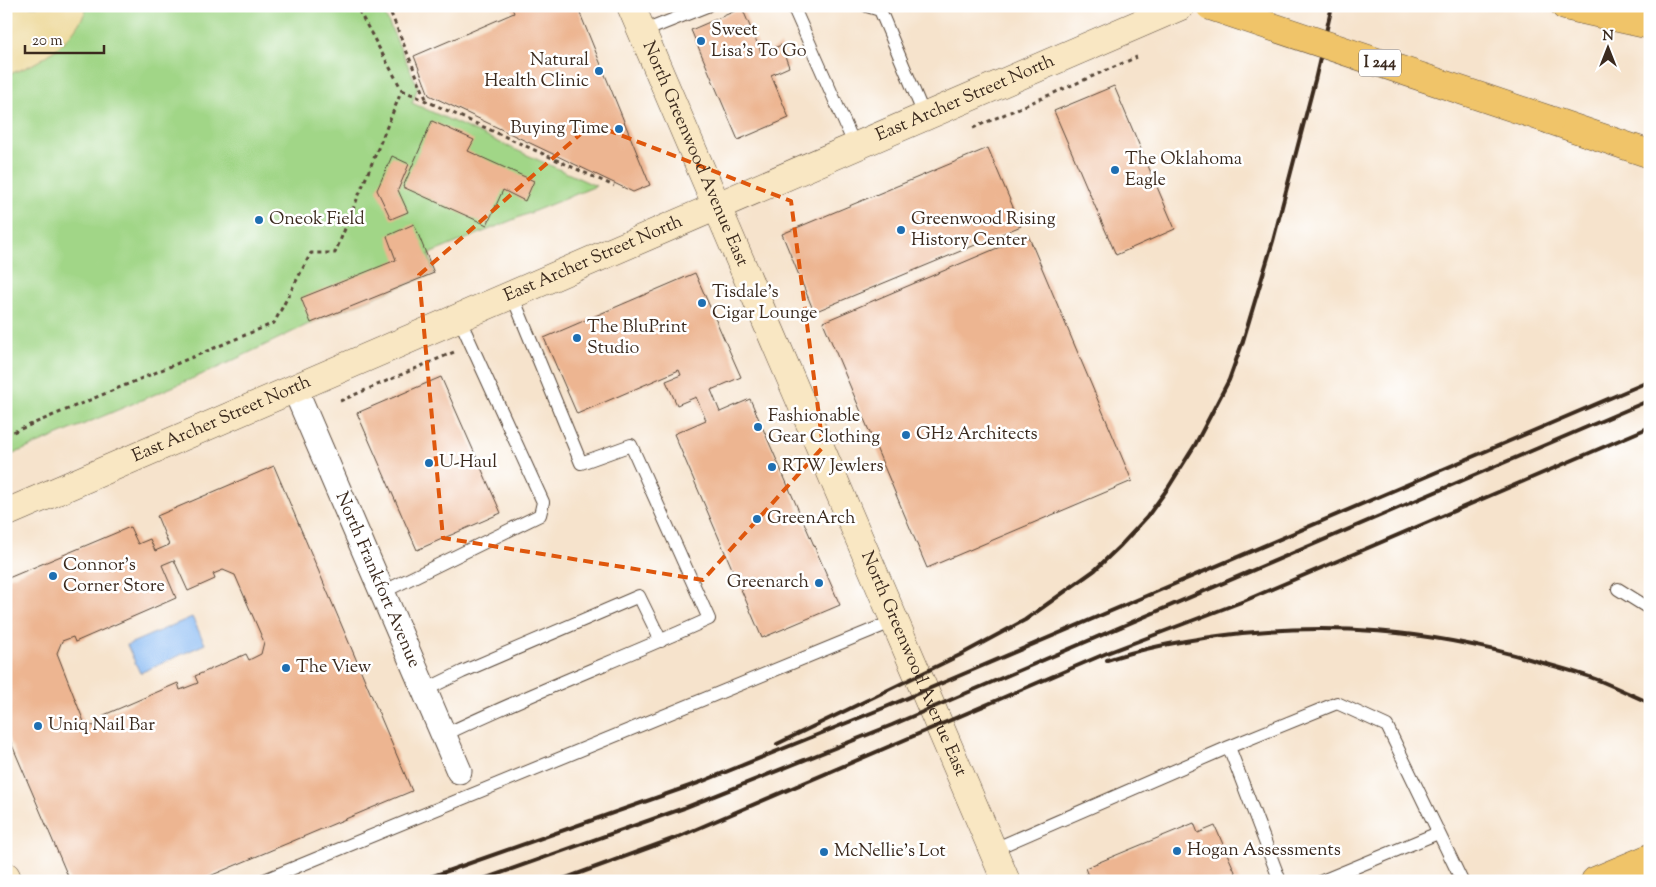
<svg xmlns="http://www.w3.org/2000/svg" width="1656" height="887" font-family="'Sorts Mill Goudy',serif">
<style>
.green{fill:#a1d687;stroke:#6e8052}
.sand{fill:#eeda9e;stroke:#94825e}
.water{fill:#87b9f3;stroke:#617288}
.building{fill:#edb591;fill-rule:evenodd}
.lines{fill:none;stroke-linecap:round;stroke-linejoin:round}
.lane-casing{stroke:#574638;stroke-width:14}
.street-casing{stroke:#574638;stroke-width:27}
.secondary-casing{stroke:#574638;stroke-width:29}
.primary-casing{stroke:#574638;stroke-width:29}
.highway-casing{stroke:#574638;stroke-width:29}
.path{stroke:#574638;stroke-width:3;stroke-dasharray:4 4;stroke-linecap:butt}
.lane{stroke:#fff;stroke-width:12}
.street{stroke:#fff;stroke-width:25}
.secondary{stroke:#f9e7c3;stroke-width:28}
.primary{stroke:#f0c469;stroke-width:28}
.highway{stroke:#f0c469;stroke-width:28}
.rail{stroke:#3b2a1e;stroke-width:4}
.highway-bridge-casing{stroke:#574638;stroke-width:29;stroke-linecap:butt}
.highway-bridge{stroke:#f0c469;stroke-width:28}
.marked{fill:none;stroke:#df570d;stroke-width:4;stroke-dasharray:10 6;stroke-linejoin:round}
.poi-dot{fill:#1f6fb2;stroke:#fff;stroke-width:2}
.labels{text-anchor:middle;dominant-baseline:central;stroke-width:5;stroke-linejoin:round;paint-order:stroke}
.shield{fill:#fff;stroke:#766a62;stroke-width:1}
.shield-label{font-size:16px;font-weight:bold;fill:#3b2a1e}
.poi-label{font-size:18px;fill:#3b2a1e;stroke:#fff;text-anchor:start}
.street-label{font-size:18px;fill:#3b2a1e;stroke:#fff}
</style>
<rect width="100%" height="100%" fill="#fff"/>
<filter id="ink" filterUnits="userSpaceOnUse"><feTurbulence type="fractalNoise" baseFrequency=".02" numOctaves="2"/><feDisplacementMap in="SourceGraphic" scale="10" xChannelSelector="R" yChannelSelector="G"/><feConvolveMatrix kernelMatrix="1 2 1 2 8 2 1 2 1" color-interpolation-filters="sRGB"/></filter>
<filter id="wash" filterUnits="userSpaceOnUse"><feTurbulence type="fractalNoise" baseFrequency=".0096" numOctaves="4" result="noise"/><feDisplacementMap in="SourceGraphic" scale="20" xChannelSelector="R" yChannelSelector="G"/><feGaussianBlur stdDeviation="1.12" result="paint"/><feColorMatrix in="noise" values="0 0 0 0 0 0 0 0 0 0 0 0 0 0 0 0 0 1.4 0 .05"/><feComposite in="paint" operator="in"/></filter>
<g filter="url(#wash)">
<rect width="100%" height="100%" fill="#f6e3cc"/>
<path class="green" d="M6,6h375l37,81 -6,16 184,83 -167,68 5,19 -123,50 -96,46 -209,88z"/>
<path class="sand" d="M6,6h82c-15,36 -46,58 -82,69z"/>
<path class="water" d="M192,617l13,27 -65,29 -13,-28z"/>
<g id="blocks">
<path class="building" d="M511,6h66l73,179 -17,7 -204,-97 -15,-39 100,-43z
M742,8l20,46 19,-9 8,22 -18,8 18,43 -51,22 -47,-110z
M1114,86l61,143 -59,26 -62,-144z
M432,121l42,19 -6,11 66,30 -9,20 -22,-11 -16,35 -84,-38z
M988,148l33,78 -207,86 -32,-78z
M392,156l17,8 -11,26 10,22 -17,7 -14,-29z
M414,224l20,49 -123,50 -10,-25 95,-38 -9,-24z
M1028,235l104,246 -205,87 -104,-246z
M695,273l46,104 -30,13 9,22 30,-13 90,206 -78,33 -88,-204 32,-14 -10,-23 -19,8 -11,-24 15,-6 -2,-5 -102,44 -33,-76z
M441,377l60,136 -84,37 -60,-137z
M274,466l138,325 -214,90h-128l-64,-150v-152l124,-52 8,17 12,-5 5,12 14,-6 -12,-29zM174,560l14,31 27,-12 -2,-5 10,-4 12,5 29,67 -3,12 -12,6 -3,-6 -51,22 3,7 -18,7 -2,-7 -74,32 2,6 -13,5 -9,-4 -27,-69 5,-12 11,-4 2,5 101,-44 -14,-33z
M1194,823l4,10 17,-7 24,55h-149l-5,-13z"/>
</g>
</g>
<g filter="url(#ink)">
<use href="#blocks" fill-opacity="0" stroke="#574638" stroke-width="1"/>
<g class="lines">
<defs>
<path id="lane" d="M793,6l62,140
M867,6l13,4 45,107
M642,32l65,-26
M1618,589l32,20
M383,592l157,-77 3,-13 -84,-184
M425,690l37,-18 177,-76 22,45
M444,735c87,-42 177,-76 265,-116l-78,-174 -50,18 -69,-168
M1229,747l51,134
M992,850l237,-103 108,-44 50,23 75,155
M262,881l632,-260
M1322,881l116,-48"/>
<g id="street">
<path id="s1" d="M295,389l164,382"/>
</g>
<g id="secondary">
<path id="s2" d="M631,6l375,875"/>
<path id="s3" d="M6,513l1175,-507"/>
<path d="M6,876l2,5"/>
</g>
<path id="primary" d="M1595,881l55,-23"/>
<path id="highway" d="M1565,6l85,19
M1550,120l100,34"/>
</defs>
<use href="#lane" class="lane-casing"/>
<use href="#street" class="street-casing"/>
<use href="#secondary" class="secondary-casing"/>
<use href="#primary" class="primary-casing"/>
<use href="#highway" class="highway-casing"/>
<path class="path" d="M388,6l39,95
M402,90l212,96
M973,128l164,-71
M340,401l114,-49
M6,435l268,-112 37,-70h24l67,-163 -43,-79 -12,-5"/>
<use href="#lane" class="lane"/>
<use href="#street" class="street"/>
<use href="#secondary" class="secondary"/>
<use href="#primary" class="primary"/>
<use href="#highway" class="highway"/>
<path class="rail" d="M1107,660c36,-12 74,-19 111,-24 110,-15 212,-6 318,25 21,6 42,11 62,19 17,7 34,15 52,23
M777,744l183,-89 65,-35 70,-50 26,-25 26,-28 21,-29 27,-43 34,-65 14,-39 30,-100 42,-161 17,-74
M419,881l282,-99 185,-75 764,-326
M478,881l206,-73 208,-83 758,-325
M558,881l120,-44 429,-184 137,-52 406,-174"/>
<defs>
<path id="highway-bridge" d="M1210,6l340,114"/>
</defs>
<use href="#highway-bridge" class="highway-bridge-casing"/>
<use href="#highway-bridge" class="highway-bridge"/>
</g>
</g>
<path class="marked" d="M592,124l199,77 32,246 -120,133 -260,-42 -24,-263z"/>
<g class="poi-dot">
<circle cx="701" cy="41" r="5"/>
<circle cx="599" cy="71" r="5"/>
<circle cx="619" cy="129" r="5"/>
<circle cx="1115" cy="170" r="5"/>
<circle cx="259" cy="220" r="5"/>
<circle cx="901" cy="230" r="5"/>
<circle cx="702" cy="303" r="5"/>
<circle cx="577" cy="338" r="5"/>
<circle cx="758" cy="427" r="5"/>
<circle cx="906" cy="435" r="5"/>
<circle cx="429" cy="463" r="5"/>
<circle cx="772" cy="467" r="5"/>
<circle cx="757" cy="519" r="5"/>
<circle cx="53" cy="576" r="5"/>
<circle cx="819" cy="583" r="5"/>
<circle cx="286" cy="668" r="5"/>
<circle cx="38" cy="726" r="5"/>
<circle cx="1177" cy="851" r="5"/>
<circle cx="824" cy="852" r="5"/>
</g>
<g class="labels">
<rect class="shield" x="1359" y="49.5" width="42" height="27" rx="4"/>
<g class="shield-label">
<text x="1380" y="63">I 244</text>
</g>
<g class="poi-label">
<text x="711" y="31">Sweet<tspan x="711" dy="21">Lisa's To Go</tspan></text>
<text x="589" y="61" text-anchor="end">Natural<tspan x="589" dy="21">Health Clinic</tspan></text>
<text x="609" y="129" text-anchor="end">Buying Time</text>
<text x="1125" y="160">The Oklahoma<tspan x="1125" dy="21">Eagle</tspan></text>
<text x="269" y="220">Oneok Field</text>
<text x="911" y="220">Greenwood Rising<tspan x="911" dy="21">History Center</tspan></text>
<text x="712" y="293">Tisdale's<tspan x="712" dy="21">Cigar Lounge</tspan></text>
<text x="587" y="328">The BluPrint<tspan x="587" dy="21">Studio</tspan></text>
<text x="768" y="417">Fashionable<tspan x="768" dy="21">Gear Clothing</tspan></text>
<text x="916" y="435">GH2 Architects</text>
<text x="439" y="463">U-Haul</text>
<text x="782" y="467">RTW Jewlers</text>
<text x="767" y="519">GreenArch</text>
<text x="63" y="566">Connor's<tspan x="63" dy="21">Corner Store</tspan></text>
<text x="809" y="583" text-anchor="end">Greenarch</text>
<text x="296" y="668">The View</text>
<text x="48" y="726">Uniq Nail Bar</text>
<text x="1187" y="851">Hogan Assessments</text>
<text x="834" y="852">McNellie's Lot</text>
</g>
<g class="street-label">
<text stroke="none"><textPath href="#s3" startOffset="1045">East Archer Street North</textPath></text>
<text stroke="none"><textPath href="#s2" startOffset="161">North Greenwood Avenue East</textPath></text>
<text stroke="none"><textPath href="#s3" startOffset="640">East Archer Street North</textPath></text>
<text stroke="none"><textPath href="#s3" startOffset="235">East Archer Street North</textPath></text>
<text stroke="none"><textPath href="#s1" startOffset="208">North Frankfort Avenue</textPath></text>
<text stroke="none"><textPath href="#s2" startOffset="716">North Greenwood Avenue East</textPath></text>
</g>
</g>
<rect width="1656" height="887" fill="none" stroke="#fff" stroke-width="25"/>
<g transform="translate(1608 48)" stroke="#ffffff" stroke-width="4" paint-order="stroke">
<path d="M0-4L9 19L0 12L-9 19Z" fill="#3b2a1e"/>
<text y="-8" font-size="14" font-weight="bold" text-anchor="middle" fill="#3b2a1e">N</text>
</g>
<path d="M25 45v8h79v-8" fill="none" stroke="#3b2a1e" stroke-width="2.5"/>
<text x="32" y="45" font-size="15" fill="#3b2a1e" stroke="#ffffff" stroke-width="4" paint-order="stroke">20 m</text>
</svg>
